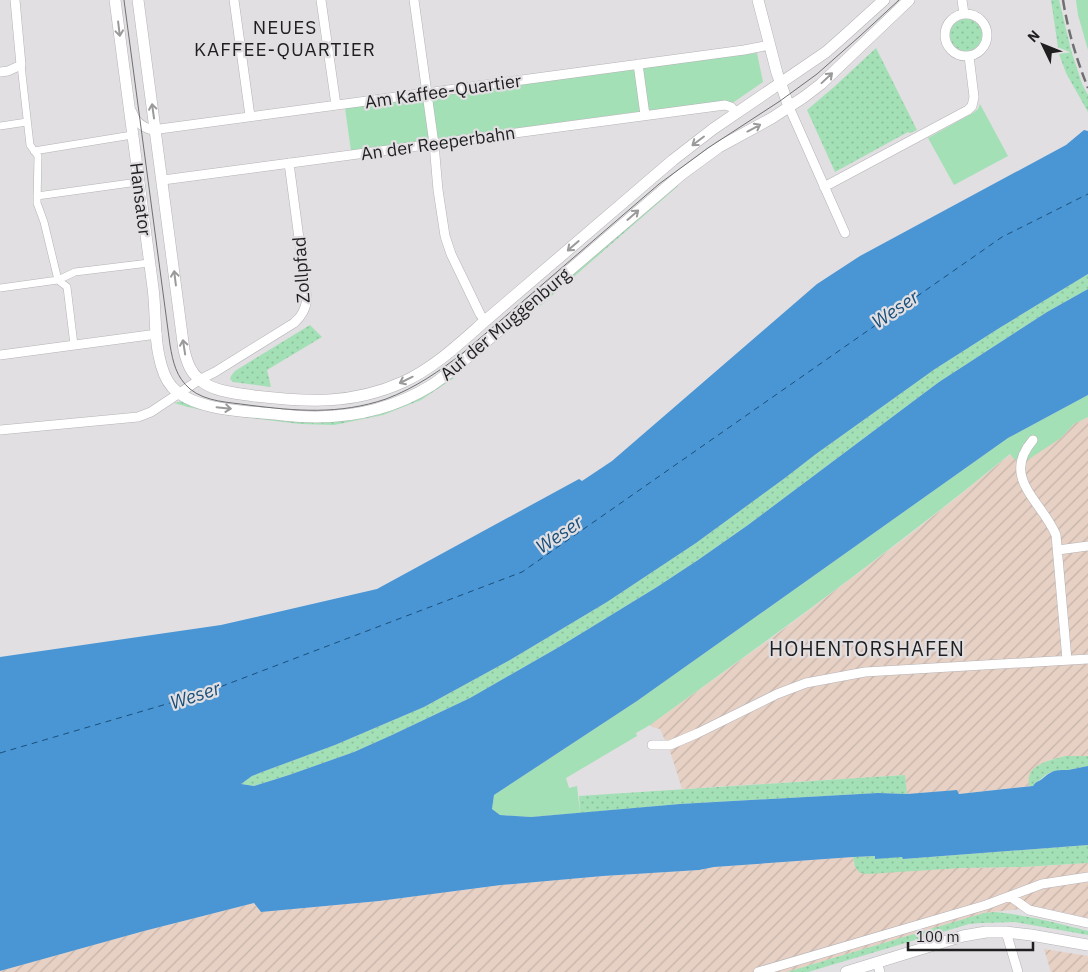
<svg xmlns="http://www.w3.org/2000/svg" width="1088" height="972" font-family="'IBM Plex Sans',sans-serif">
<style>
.industrial{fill:url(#industrial-furrows)}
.grass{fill:url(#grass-dots)}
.park{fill:#a3e0b6}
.water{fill:#4a95d4}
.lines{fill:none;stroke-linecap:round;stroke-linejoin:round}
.ferry{stroke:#1a507b;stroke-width:1;stroke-dasharray:6 5;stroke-linecap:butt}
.pedestrian-casing{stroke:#b5b2b6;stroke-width:8}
.minor-casing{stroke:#b5b2b6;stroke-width:10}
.tertiary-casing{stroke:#b5b2b6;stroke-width:12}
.pedestrian{stroke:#fff;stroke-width:7}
.minor{stroke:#fff;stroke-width:9}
.tertiary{stroke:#fff;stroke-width:11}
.tram{stroke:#706f71;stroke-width:1}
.rail{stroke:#706f71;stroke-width:2.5;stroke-dasharray:10 5;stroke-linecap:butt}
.oneway{stroke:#9b9a9b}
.labels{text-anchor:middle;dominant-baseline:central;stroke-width:4.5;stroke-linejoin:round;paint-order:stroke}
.street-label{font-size:18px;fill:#201f20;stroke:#e1dfe2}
.neighbourhood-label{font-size:19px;letter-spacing:1px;fill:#201f20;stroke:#e1dfe2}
.water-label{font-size:19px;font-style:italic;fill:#1a507b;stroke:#e1dfe2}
.quarter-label{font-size:20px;letter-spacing:1px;fill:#201f20;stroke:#e1dfe2}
</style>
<defs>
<pattern id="industrial-furrows" width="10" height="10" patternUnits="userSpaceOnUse" patternTransform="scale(1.25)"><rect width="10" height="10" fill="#e7d1c5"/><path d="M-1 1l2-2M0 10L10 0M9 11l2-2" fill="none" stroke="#c6b3a9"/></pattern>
<pattern id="grass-dots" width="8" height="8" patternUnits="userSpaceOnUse" patternTransform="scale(1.25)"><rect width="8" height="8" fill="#a3e0b6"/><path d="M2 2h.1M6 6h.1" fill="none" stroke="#8cc09c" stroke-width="1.8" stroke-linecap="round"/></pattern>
</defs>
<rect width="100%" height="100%" fill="#e1dfe2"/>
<path class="industrial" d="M1088,417v339h-23l-15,4 -20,14 -1,12 -70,8 -2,-4 -50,4 -3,-19 -222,14 -11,-35 -11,-25 -8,-2 -2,-2 131,-94 128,-96 42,-33 60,-48 50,-16 13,-14z
M853,857l2,10 106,1 61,-1 66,-4v55l-48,-11 -56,6 -197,59h-787v-1l144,-40 110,-28 7,9 118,-11 122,-16 102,-9 96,-6 15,-3z
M1044,949l44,7v16h-37z"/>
<path class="grass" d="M1051,0h8l12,50 11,34 6,11v17l-22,-39 -7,-19z
M950 35a16 16 0 1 1 32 0a16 16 0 1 1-32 0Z
M876,48l41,82 -7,3 -2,-1 -73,40 -28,-62 27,-23z
M769,125l-51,29 -41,30 1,2 -139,121 -4,-4 140,-119 42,-31z
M1088,274v15l-41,23 -108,70 -191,143 -50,35 -41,27 -98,60 -89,51 -78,37 -38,17 -65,23 -35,11 -13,-2 11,-8 10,-4 73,-27 89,-38 86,-47 97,-58 89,-59 89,-65 31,-24 119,-85 66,-42z
M310,325l12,12 -55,33 4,17 -38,-5 -3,-3 1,-3 4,-5z
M449,377l5,1 -33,22 -38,15 -49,10 -34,-1 -74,-9 -38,-8 -14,-4 8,-2 153,19z
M1065,756h23v10c-7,1 -13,3 -20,4 -13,1 -15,-1 -26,8 -4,4 -6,3 -9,8h-4c0,-3 -1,-9 1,-12 4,-11 25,-15 35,-18z
M905,775l2,19 -29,-1 -198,11 -100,9 -1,-17z
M1088,845v18l-66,4 -61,1 -93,6 -8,-1 -5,-6 -2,-10 22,-1v3l28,-3v3z
M995,912c31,3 63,11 93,19v4l-73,-13 -34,1 -12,1 -161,48h-21l197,-59z"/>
<path class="park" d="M1076,0h12v50l-10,-35z
M757,53l6,29 -32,22 -95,8 -285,39 -6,-43 298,-41z
M980,104l28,52 -54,29 -26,-47 45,-25 5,-4z
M1088,395v22l-14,7 -13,14 -35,23 -12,-2 -4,-5c-116,95 -238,183 -360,271l-14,8 1,3 -71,42 3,10 8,-2 3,27 -49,4 -31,-2 -8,-6 2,-14 143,-94 371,-263z"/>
<path class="water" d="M1084,130l4,1v143l-87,53 -66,42 -119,85 -31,24 -89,65 -89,59 -97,58 -86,47 -89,38 -73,27 -10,4 -11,8 13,2 35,-11 65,-23 38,-17 78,-37 89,-51 98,-60 41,-27 50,-35 191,-143 108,-70 41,-23v106l-80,43 -371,263 -143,94 -2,14 8,6 31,2 149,-13 198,-11 29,1 50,-4 2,4 74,-8c3,-5 5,-4 9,-7 11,-9 12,-9 26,-9 7,-1 13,-3 20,-4v79l-185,14 -1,-2 -27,2v-3l-22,1 -139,10 -15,3 -96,6 -102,9 -122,16 -118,11 -7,-9 -110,28 -144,40v-314l221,-32 156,-36 202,-110 3,2 30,-20 205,-177 43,-28 206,-111z"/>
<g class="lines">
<path class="ferry" d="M0,753l204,-60 318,-121 480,-335 86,-43"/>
<defs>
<path id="pedestrian" d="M21,65l9,80 8,11 -1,47 7,19 14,58
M0,126l27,-4
M34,151l98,-16
M37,196l101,-14
M58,280l9,7 7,58
M0,288l58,-8 17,-8 74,-9"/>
<path id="minor" d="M234,0l16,116
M321,0l15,105
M414,0l20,144 4,46 7,46 6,18 29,60 5,7
M962,0l2,14
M945 35a21 21 0 1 1 42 0a21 21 0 1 1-42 0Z
M638,64l7,51
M0,72l8,-1 13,-6 -6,-65
M789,107l56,126
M132,112c3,10 10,15 20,18l592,-80 26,-5
M163,180l562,-75 6,2 5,6
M824,187l144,-77 4,-4 2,-9 -5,-41
M0,355l157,-21
M0,430l138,-13 13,-5 48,-32 16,-8 79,-49c8,-7 11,-13 13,-24l-18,-136
M1033,440c-33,38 9,61 23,95l11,125
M1058,550l30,-4
M652,745h18l28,-12 79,-39 29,-11 59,-11 223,-13
M1011,897l18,13 59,13
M1006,932l12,40
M877,962l3,10
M758,972l228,-67 56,-21 46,-7"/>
<path id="tertiary" d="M115,0c13,96 25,192 38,288 3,22 1,46 6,68 2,10 6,23 13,31 23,25 79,24 111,28 52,6 104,-2 149,-30 13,-9 24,-18 36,-28l214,-183 37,-27 53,-29 32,-21 17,-13 23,-22 65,-62
M138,0l46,350c3,12 6,22 16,30 14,12 36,13 54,16 53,6 98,9 149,-14 31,-14 57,-39 82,-61l188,-161 40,-31 113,-77 17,-15 41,-37
M758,0l19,73 12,34
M846,972l117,-36 23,-4h20l25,3 57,10"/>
</defs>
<use href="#pedestrian" class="pedestrian-casing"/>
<use href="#minor" class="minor-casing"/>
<use href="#tertiary" class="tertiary-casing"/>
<use href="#pedestrian" class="pedestrian"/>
<use href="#minor" class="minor"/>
<use href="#tertiary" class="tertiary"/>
<path class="tram" d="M124,0l46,345c3,17 6,32 20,44 16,13 38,13 58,16 48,6 91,10 138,-6 29,-11 54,-28 78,-47l195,-168 49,-36 72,-47 37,-27 43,-38 39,-36"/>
<path class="rail" d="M1063,0c5,31 13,58 25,88"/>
</g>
<defs><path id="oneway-shaft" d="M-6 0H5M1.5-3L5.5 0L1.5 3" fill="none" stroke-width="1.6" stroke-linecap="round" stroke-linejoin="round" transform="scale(1.25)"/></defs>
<g class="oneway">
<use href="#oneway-shaft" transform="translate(119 29) rotate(83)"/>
<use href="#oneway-shaft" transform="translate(827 78) rotate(-43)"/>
<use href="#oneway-shaft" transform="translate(153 111) rotate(-98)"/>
<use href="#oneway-shaft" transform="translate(754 128) rotate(-28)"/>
<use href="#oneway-shaft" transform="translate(698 141) rotate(143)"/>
<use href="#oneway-shaft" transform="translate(633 215) rotate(-41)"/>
<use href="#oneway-shaft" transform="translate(573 246) rotate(139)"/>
<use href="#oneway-shaft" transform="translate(175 278) rotate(-97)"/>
<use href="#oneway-shaft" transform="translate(184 347) rotate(-99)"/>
<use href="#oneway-shaft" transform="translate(406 380) rotate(154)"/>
<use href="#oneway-shaft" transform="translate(224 408) rotate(6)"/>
</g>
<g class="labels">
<g class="street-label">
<text transform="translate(443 91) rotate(-8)">Am Kaffee-Quartier</text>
<text transform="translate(438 143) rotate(-8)">An der Reeperbahn</text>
<text transform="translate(141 199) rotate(83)">Hansator</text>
<text transform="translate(301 270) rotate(-94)">Zollpfad</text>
<text transform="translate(505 324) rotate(-40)">Auf der Muggenburg</text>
</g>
<g class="neighbourhood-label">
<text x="285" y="27">NEUES<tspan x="285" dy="22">KAFFEE-QUARTIER</tspan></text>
</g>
<g class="water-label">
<text transform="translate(895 309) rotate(-34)">Weser</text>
<text transform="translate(559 534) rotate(-34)">Weser</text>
<text transform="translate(195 695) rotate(-18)">Weser</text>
</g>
<g class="quarter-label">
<text x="867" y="648">HOHENTORSHAFEN</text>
</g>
</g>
<g transform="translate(1043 45) rotate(313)" stroke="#e1dfe2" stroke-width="4" paint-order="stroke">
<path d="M0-4L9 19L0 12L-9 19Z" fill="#201f20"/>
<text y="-8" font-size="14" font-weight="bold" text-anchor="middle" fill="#201f20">N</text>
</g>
<path d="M908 942v8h125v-8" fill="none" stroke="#201f20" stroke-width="2.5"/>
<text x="916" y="942" font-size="15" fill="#201f20" stroke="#e1dfe2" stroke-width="4" paint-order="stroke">100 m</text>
</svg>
